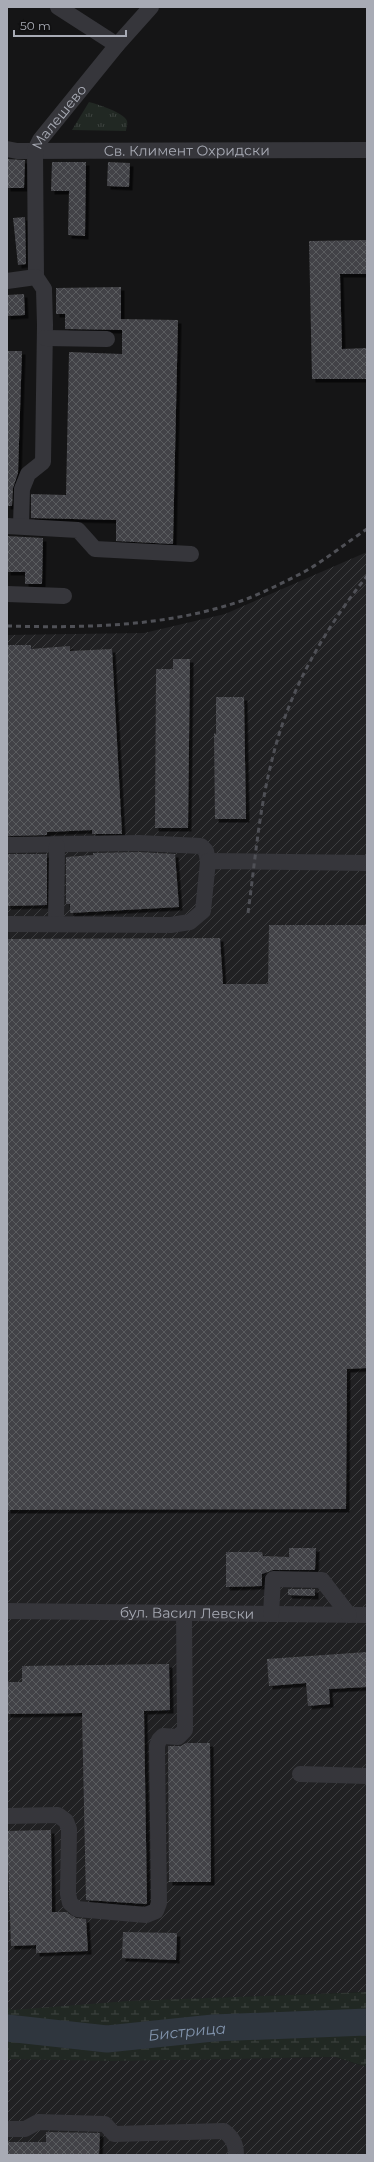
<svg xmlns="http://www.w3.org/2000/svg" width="374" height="2162" font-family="Montserrat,sans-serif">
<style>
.industrial{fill:url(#industrial-furrows)}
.wetland{fill:url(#wetland-marsh)}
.park{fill:url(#park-tufts)}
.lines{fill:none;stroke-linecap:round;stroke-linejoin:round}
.river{stroke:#2f363e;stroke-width:27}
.building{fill:url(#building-cross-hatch);filter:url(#shadow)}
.minor{stroke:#36363b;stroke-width:16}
.rail{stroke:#4f5056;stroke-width:3;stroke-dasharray:5 4;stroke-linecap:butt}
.labels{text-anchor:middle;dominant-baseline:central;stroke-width:4;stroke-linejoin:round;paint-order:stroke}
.street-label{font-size:14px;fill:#a8abb5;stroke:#101011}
.water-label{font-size:15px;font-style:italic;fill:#8294ad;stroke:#101011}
</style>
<defs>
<pattern id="industrial-furrows" width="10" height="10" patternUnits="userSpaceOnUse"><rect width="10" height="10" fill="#212123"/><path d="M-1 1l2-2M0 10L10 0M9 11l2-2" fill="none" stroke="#3e3f41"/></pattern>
<pattern id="wetland-marsh" width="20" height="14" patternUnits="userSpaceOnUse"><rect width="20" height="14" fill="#212823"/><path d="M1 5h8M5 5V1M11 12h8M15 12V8" fill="none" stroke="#3e4441"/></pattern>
<pattern id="park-tufts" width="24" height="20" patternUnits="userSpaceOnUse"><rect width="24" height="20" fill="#212823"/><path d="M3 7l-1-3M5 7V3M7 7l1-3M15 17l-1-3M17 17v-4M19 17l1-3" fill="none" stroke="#3e4441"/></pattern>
<pattern id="building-cross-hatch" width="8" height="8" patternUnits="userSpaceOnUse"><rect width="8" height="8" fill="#424246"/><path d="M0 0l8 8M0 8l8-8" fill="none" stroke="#5a5b5e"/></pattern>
<filter id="shadow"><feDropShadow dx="3.5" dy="3.5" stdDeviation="0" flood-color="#0009"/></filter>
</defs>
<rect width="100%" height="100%" fill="#151516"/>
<path class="industrial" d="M367,552v1440l-201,8 -7,59 176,-2 32,10v88h-360v-1520l137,-2 81,-19z"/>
<path class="wetland" d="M367,1992v75l-32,-10 -222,4 -106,-2v-52l5,3 117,-9z"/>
<path class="park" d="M89,102c8,2 36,11 38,19 1,3 -1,8 -1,10l-54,-1z"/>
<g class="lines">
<path class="river" id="s1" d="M7,2028l100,11 106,-11 154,-6"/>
</g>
<path class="building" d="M7,159l18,1 -1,28h-17z
M52,162h34l-1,74 -17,-1 1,-44h-18z
M108,162l22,1 -1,24 -22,-1z
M25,217l1,47 -8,1 -5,-47z
M367,240v34h-27l2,75 25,-1v31h-55l-3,-138z
M121,287v32l57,1 -5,224 -57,-3v-21l-85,-2v-24l35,1 3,-143 53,2v-24l-57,-1v-15h-9v-26z
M24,294l1,21 -18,1v-21z
M7,351h15l-4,122 -5,15 -1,18h-5z
M7,536l36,2 -1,46h-17v-12h-18z
M7,645h24v4l39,-3v5l42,-2 10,185h-30v-4l-45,2v3l-40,1z
M173,659h17l-2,169h-33l1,-159h17z
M216,697h28l2,122h-31l-1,-86 2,1z
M139,852l36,2 4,53 -109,6v-9h-4v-47l27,-2v-2z
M7,854h40v51l-40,1z
M269,925h98v443l-20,1 -1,140 -339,1v-571l213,-1 3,46h45z
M289,1548h27l-1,22h-42l-11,4v12l-36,1v-35h36l1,4 26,1z
M288,1589h27v7l-27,-1z
M367,1652v35l-38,2 1,15 -22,2 -2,-23 -37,3 -2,-27z
M169,1664l1,46 -26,1 3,193 -61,-4 -4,-187 -75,1v-32h15v-16z
M186,1743h24l1,139h-42l-1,-136h13z
M51,1830l1,82h14l10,6 10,1 2,32 -52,2v-8l-25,1 -4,-115z
M123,1932l54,1 -1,27 -54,-2z
M46,2132l54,1 -1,22h-92v-13h39z"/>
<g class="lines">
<g class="minor">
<path d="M58,7l59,38"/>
<path id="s2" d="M7,149l10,2 350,-1"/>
<path id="s3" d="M36,277l-1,-127 5,-10 77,-95 34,-38"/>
<path d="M7,281l29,-4 8,12 1,36 -2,137 -15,12 -6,15 -1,37"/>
<path d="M45,338l62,1"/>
<path d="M7,526l71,4 17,19 96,5"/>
<path d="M7,594l57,2"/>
<path d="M7,845l132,-2 62,3 5,5 2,10"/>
<path d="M56,923l1,-77"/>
<path d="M7,924l164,1 19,-3 13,-11 5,-50 159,2"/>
<path id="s4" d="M7,1611l360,4"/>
<path d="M271,1614l2,-35 49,1 27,35"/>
<path d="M300,1774l67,2"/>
<path d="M7,1816l51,-1 8,6 3,8 -1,65 2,9 7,6 69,6 10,-4 3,-8 -2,-157 2,-6 4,-4 15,1 7,-7 -1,-117"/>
<path d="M7,2129h18l13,-7 67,2 9,10 110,-3c9,7 12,13 12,24"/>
</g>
<path class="rail" d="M7,626c79,2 158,1 234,-25 20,-7 41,-18 61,-28 22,-12 44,-30 65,-44
M248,913c7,-51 11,-103 24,-153 16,-68 52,-130 95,-184"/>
</g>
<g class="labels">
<g class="street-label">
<text stroke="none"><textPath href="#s3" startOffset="168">Малешево</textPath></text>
<text stroke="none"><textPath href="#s2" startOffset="180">Св. Климент Охридски</textPath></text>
<text stroke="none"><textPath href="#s4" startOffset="180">бул. Васил Левски</textPath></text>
</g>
<g class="water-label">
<text stroke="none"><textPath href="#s1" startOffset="181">Бистрица</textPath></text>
</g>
</g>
<rect width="374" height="2162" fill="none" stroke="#a8abb5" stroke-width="16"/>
<path d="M14 30v6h112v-6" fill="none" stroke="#a8abb5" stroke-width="2"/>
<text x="20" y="30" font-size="12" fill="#a8abb5" stroke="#101011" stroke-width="3" paint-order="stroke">50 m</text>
</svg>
